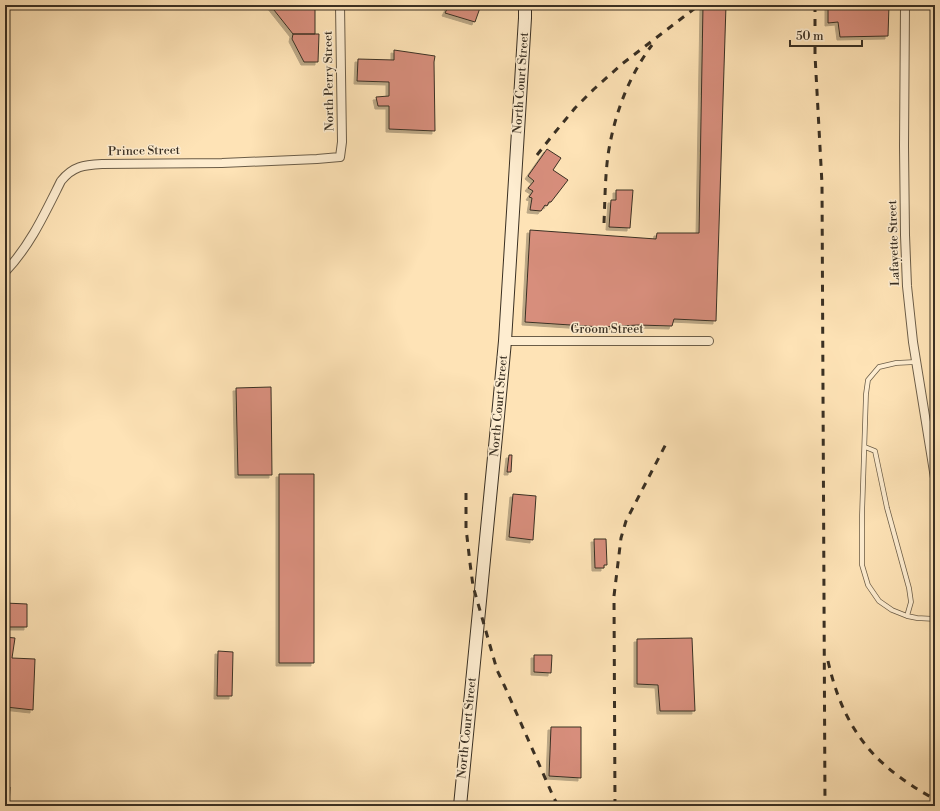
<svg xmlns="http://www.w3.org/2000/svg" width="940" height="811" font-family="'Libre Bodoni',serif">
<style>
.building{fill:#d78e7c;stroke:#3a3023;filter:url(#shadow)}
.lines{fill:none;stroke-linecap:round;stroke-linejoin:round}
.lane-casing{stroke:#6b5d48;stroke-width:5.5}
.street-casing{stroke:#6b5d48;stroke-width:10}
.secondary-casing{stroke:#3a3023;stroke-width:14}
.lane{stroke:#feedd0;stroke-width:4}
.street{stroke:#feedd0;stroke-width:8}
.secondary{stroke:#feedd0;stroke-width:12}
.rail{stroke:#3a3023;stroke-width:3;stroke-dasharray:7 7;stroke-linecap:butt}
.labels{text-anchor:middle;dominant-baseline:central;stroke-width:3;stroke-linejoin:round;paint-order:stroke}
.street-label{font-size:12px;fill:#3a3023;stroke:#feedd0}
</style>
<defs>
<filter id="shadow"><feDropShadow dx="-3" dy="3" stdDeviation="0" flood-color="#0004"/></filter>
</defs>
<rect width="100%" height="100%" fill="#fee3b6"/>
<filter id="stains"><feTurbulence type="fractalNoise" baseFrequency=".005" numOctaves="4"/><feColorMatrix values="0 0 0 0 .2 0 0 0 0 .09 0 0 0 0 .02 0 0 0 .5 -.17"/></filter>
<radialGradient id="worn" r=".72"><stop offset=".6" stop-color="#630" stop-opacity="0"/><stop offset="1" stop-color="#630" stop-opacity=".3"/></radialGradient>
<path class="building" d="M270,5h45v29h-22z
M449,5h32l-6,17 -30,-9z
M703,5h23l-10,316 -42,-2 -2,7 -34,-1 -37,2 -76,-5 5,-92 126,9 1,-6h42z
M828,5h61l-1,31 -48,1 -2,-15 -10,1z
M293,34h26l-1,28h-14l-12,-23z
M394,50l41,6 -1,6 1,69 -46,-2v-23h-11l-2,-9 13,-1v-14l-32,-1 1,-22 36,1z
M547,149l14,9 -8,12 15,10 -17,22h-2l-2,4 -2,-1 -4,6 -11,-1 2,-12 -3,-1 4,-6 -5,-3 6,-7 -6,-5z
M616,190h17l-3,38 -21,-1 2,-27h5z
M271,387l1,88h-34l-2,-87z
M509,455h3l-1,17h-4z
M279,474h35v189h-35z
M513,494l23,2 -3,44 -24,-3z
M594,539h12l1,26h-3v3h-9z
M5,603l22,1v23h-22z
M5,637l10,1 -3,20 23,1 -2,51 -27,-3v4h-1z
M692,638l3,73h-35l-2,-26 -21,-1v-45z
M218,651l15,1 -1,44h-15z
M534,655h18l-1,18 -17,-1z
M551,727h30v51l-32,-2z
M5,786l5,1 -1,19h-4z"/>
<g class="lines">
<defs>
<path id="lane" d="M915,362l-19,1 -17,4 -11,13 -2,14 -4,121v50l6,20 11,16 13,9 15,6 10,2 18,1
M865,447l10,4 12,57 22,80 2,14 -4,14"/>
<path id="street" d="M905,5l-1,141 1,89 2,51 6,56 22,136
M5,272c25,-26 40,-59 56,-91 12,-15 23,-16 41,-17l120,-1 95,-4 23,-2 2,-15 -2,-137
M505,341h204"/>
<path id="secondary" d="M460,806l38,-390 7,-75 20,-323v-13"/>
</defs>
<use href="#lane" class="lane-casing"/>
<use href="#street" class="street-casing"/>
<use href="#secondary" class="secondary-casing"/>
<use href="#lane" class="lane"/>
<use href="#street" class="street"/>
<use href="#secondary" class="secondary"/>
<path class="rail" d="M815,5v50l7,129 3,622
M537,155l15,-19 23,-28 19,-19 28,-25 77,-59
M604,223c1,-23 1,-45 4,-68 6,-39 20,-78 44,-110
M466,493v35l4,35 3,23 24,84 8,17 48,109 5,10
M828,661c11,49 31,87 73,117 11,8 22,15 34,21
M615,806l-1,-210 7,-58 5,-17 41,-79"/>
</g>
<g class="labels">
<g class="street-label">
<text transform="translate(329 81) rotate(-91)">North Perry Street</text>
<text transform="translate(521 83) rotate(-86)">North Court Street</text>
<text transform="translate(144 151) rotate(-1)">Prince Street</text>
<text transform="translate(894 243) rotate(-92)">Lafayette Street</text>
<text x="607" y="329">Groom Street</text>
<text transform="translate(499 406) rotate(-85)">North Court Street</text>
<text transform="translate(467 728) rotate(-84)">North Court Street</text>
</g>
</g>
<rect width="940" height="811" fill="none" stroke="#fee3b6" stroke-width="20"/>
<rect x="6" y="6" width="928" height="799" fill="none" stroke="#3a3023" stroke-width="2"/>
<rect x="10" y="10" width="920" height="791" fill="none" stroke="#3a3023"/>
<path d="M790 40v6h72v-6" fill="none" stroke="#3a3023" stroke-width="2"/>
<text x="796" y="40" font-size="12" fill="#3a3023" stroke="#feedd0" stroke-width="3" paint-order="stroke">50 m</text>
<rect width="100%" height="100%" filter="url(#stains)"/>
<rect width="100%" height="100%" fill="url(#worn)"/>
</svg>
